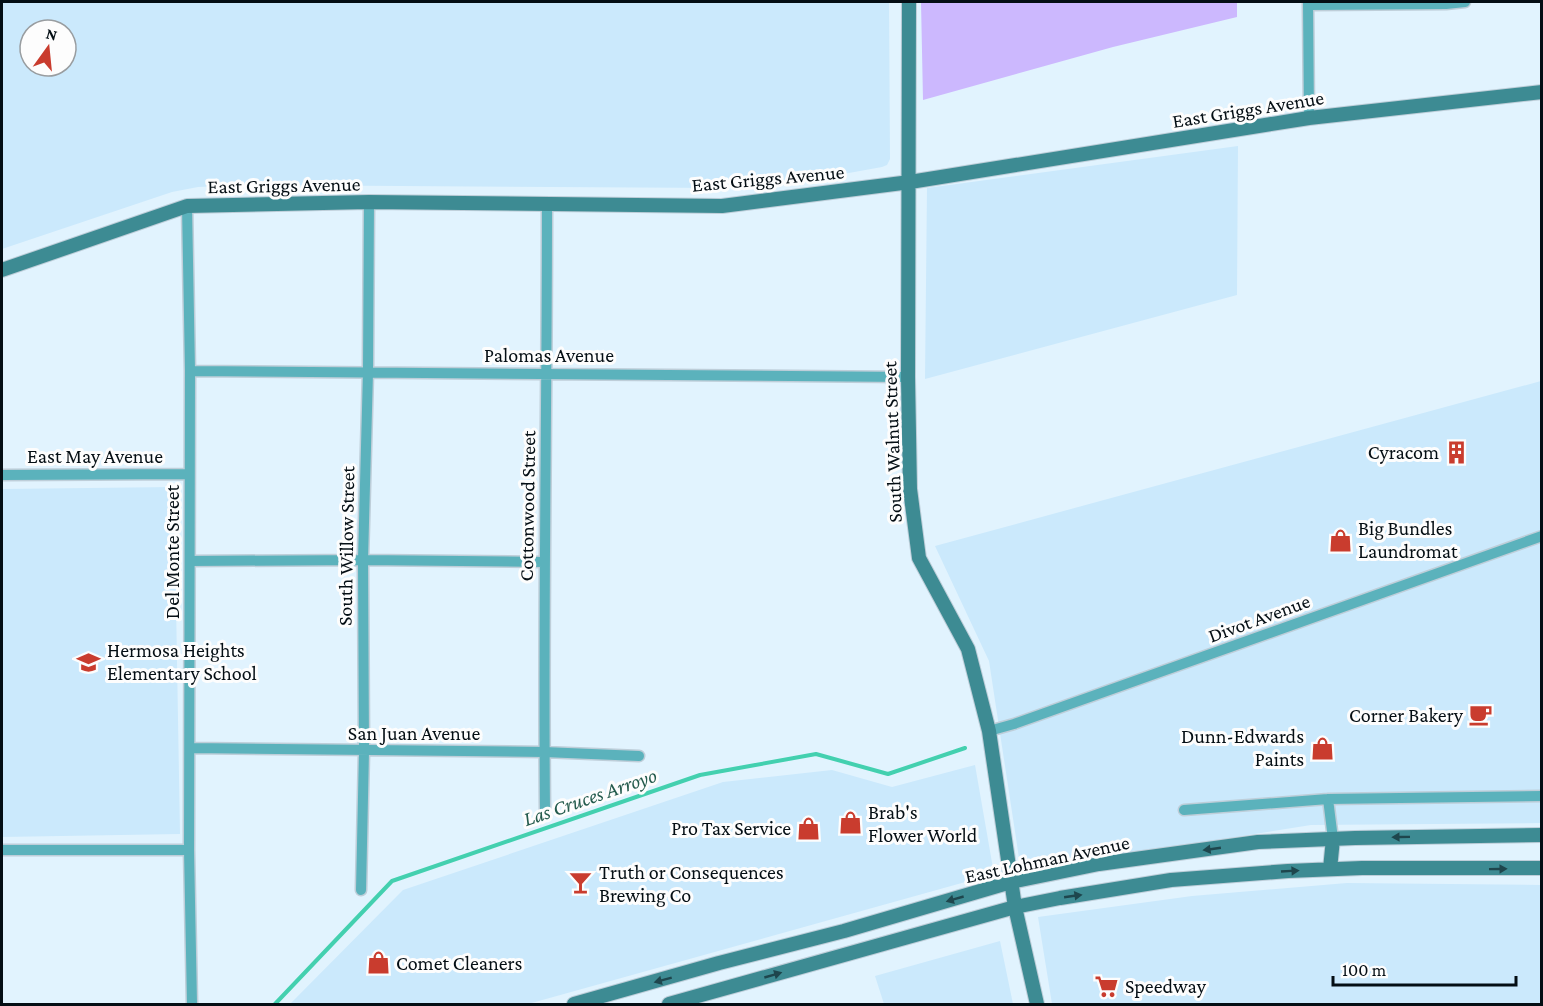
<svg xmlns="http://www.w3.org/2000/svg" width="1543" height="1006" font-family="'Crimson Pro',serif">
<style>
.built{fill:#cbe9fc;fill-rule:evenodd}
.grass{fill:#ccb8fe}
.lines{fill:none;stroke-linecap:round;stroke-linejoin:round}
.stream{stroke:#43d0af;stroke-width:4}
.street-casing{stroke:#beced9;stroke-width:13}
.secondary-casing{stroke:#beced9;stroke-width:16}
.street{stroke:#5bb2bc;stroke-width:10}
.secondary{stroke:#3d8b93;stroke-width:14}
.oneway{fill:#1e464d}
.labels{text-anchor:middle;dominant-baseline:central;stroke-width:6;stroke-linejoin:round;paint-order:stroke}
.street-label{font-size:20px;fill:#040e14;stroke:#fdfdfd}
.poi-label{font-size:20px;fill:#040e14;stroke:#fdfdfd;text-anchor:start}
.water-label{font-size:21px;font-style:italic;fill:#245b4d;stroke:#fdfdfd}
</style>
<rect width="100%" height="100%" fill="#e1f3fe"/>
<path class="built" d="M2,2h887l1,157 -3,6 -5,2 -83,15 -76,6 -476,-3 -49,2 -26,5 -170,57zM30,30h36v36h-36z
M1238,146l-1,149 -312,84 2,-191z
M1541,381v442l-230,2 -290,46 -32,-210 -54,-115z
M174,487l6,347 -178,3v-348z
M975,765l19,109 -466,130h-238l113,-114 320,-108 109,-12 60,17z
M1347,883l194,2v119h-489l-14,-87 154,-21z
M1000,941l13,63h-129l-9,-28z"/>
<path class="grass" d="M921,2h316v15l-124,30 -190,53z"/>
<g class="lines">
<path class="stream" d="M275,1004l117,-123 308,-106 116,-21 72,20 77,-26"/>
<defs>
<path id="street" d="M1308,2l1,116
M1309,5l137,-1 19,-2
M187,206l3,165 -1,479 3,154
M190,371l718,6
M2,475l187,-1
M190,561l173,-1 181,2
M989,731l25,-7 528,-188
M190,748l354,4 95,4
M545,810c-2,-202 2,-404 2,-607
M1184,810l144,-11
M1333,839l-5,-40 214,-3
M2,850h187
M361,890l3,-139 -1,-191 5,-188 1,-170"/>
<path id="secondary" d="M909,2l-1,375 2,112 9,69 49,91 21,82 26,176 22,97
M2,270l185,-64 182,-4 353,4 188,-24 399,-64 233,-26
M1330,869l3,-30
M574,1004l145,-41 125,-32 167,-49 88,-18 159,-22 97,-4 187,-3
M669,1004l346,-97 45,-9 111,-18 117,-9 74,-3h180"/>
</defs>
<use href="#street" class="street-casing"/>
<use href="#secondary" class="secondary-casing"/>
<use href="#street" class="street"/>
<use href="#secondary" class="secondary"/>
</g>
<defs><path id="oneway-solid" d="M-6-.8H1V-3.2L6.5 0L1 3.2V.8H-6Z" transform="scale(1.5)"/></defs>
<g class="oneway">
<use href="#oneway-solid" transform="translate(1401 837) rotate(179)"/>
<use href="#oneway-solid" transform="translate(1212 849) rotate(172)"/>
<use href="#oneway-solid" transform="translate(1498 869) rotate(-1)"/>
<use href="#oneway-solid" transform="translate(1290 871) rotate(-3)"/>
<use href="#oneway-solid" transform="translate(1073 896) rotate(-8)"/>
<use href="#oneway-solid" transform="translate(955 899) rotate(164)"/>
<use href="#oneway-solid" transform="translate(773 975) rotate(-16)"/>
<use href="#oneway-solid" transform="translate(663 980) rotate(165)"/>
</g>
<defs>
<symbol id="building-bare" viewBox="-9 -9 18 18"><path d="M-4-6H4V6H1V3H-1V6H-4ZM-2.5-4.3h1.7v1.8h-1.7ZM.8-4.3h1.7v1.8H.8ZM-2.5-1h1.7V.8h-1.7ZM.8-1h1.7V.8H.8Z" fill="#c93c2e" stroke="#fdfdfd" stroke-width="2.5" paint-order="stroke"/></symbol>
<symbol id="shop-bare" viewBox="-9 -9 18 18"><path d="M-5-2.5h2.3a2.7 3.5 0 0 1 5.4 0H5L5.5 6h-11ZM-1.5-2.5h3a1.5 2.3 0 0 0-3 0Z" fill="#c93c2e" stroke="#fdfdfd" stroke-width="2.5" paint-order="stroke"/></symbol>
<symbol id="school-bare" viewBox="-9 -9 18 18"><path d="M0-5L7-2L0 1L-7-2ZM-4 1L0 2.5L4 1V4Q0 6-4 4Z" fill="#c93c2e" stroke="#fdfdfd" stroke-width="2.5" paint-order="stroke"/></symbol>
<symbol id="cafe-bare" viewBox="-9 -9 18 18"><path d="M-5.5-4.5H6V0H3Q3 3.5 0 3.5H-2.5Q-5.5 3.5-5.5 0ZM3-3.2v2h1.7v-2ZM-6 4.5H4V6H-6Z" fill="#c93c2e" stroke="#fdfdfd" stroke-width="2.5" paint-order="stroke"/></symbol>
<symbol id="bar-bare" viewBox="-9 -9 18 18"><path d="M-6-5H6L.8 .8V4.5H3.5V6h-7V4.5H-.8V.8Z" fill="#c93c2e" stroke="#fdfdfd" stroke-width="2.5" paint-order="stroke"/></symbol>
<symbol id="supermarket-bare" viewBox="-9 -9 18 18"><path d="M-6-5.5h2.5l.6 2H6L4.5 2H-2.5L-4.4-4H-6ZM-1.5 3.2a1.3 1.3 0 1 0 .1 0ZM3 3.2a1.3 1.3 0 1 0 .1 0Z" fill="#c93c2e" stroke="#fdfdfd" stroke-width="2.5" paint-order="stroke"/></symbol>
</defs>
<g fill-rule="evenodd">
<use href="#building-bare" x="1440" y="436" width="33" height="33"/>
<use href="#shop-bare" x="1324" y="524" width="33" height="33"/>
<use href="#school-bare" x="72" y="646" width="33" height="33"/>
<use href="#cafe-bare" x="1464" y="698" width="33" height="33"/>
<use href="#shop-bare" x="1306" y="732" width="33" height="33"/>
<use href="#shop-bare" x="834" y="806" width="33" height="33"/>
<use href="#shop-bare" x="792" y="812" width="33" height="33"/>
<use href="#bar-bare" x="564" y="866" width="33" height="33"/>
<use href="#shop-bare" x="362" y="946" width="33" height="33"/>
<use href="#supermarket-bare" x="1090" y="970" width="33" height="33"/>
</g>
<g class="labels">
<g class="street-label">
<text transform="translate(1248 109) rotate(-9)">East Griggs Avenue</text>
<text transform="translate(768 178) rotate(-5)">East Griggs Avenue</text>
<text transform="translate(284 185) rotate(-1)">East Griggs Avenue</text>
<text x="549" y="355">Palomas Avenue</text>
<text transform="translate(892 442) rotate(-92)">South Walnut Street</text>
<text x="95" y="456">East May Avenue</text>
<text transform="translate(527 506) rotate(-89)">Cottonwood Street</text>
<text transform="translate(346 546) rotate(-89)">South Willow Street</text>
<text transform="translate(172 552) rotate(-90)">Del Monte Street</text>
<text transform="translate(1259 618) rotate(-20)">Divot Avenue</text>
<text x="414" y="733">San Juan Avenue</text>
<text transform="translate(1047 859) rotate(-12)">East Lohman Avenue</text>
</g>
<g class="poi-label">
<text x="1439" y="452" text-anchor="end">Cyracom</text>
<text x="1358" y="528">Big Bundles<tspan x="1358" dy="23">Laundromat</tspan></text>
<text x="107" y="650">Hermosa Heights<tspan x="107" dy="23">Elementary School</tspan></text>
<text x="1463" y="715" text-anchor="end">Corner Bakery</text>
<text x="1304" y="736" text-anchor="end">Dunn-Edwards<tspan x="1304" dy="23">Paints</tspan></text>
<text x="868" y="812">Brab's<tspan x="868" dy="23">Flower World</tspan></text>
<text x="791" y="828" text-anchor="end">Pro Tax Service</text>
<text x="599" y="872">Truth or Consequences<tspan x="599" dy="23">Brewing Co</tspan></text>
<text x="396" y="963">Comet Cleaners</text>
<text x="1125" y="986">Speedway</text>
</g>
<g class="water-label">
<text transform="translate(590 797) rotate(-19)">Las Cruces Arroyo</text>
</g>
</g>
<rect width="1543" height="1006" fill="none" stroke="#040e14" stroke-width="6"/>
<g transform="translate(48 48) rotate(15)"><circle r="28" fill="#fdfdfd" stroke="#999da0" stroke-width="1.5"/>
<path d="M0-4.5L10 22L0 15L-10 22Z" fill="#c93c2e"/>
<text y="-9" font-size="16" font-weight="bold" text-anchor="middle" fill="#040e14">N</text>
</g>
<path d="M1333 976v9h183v-9" fill="none" stroke="#040e14" stroke-width="3"/>
<text x="1342" y="976" font-size="18" fill="#040e14" stroke="#fdfdfd" stroke-width="4.5" paint-order="stroke">100 m</text>
</svg>
